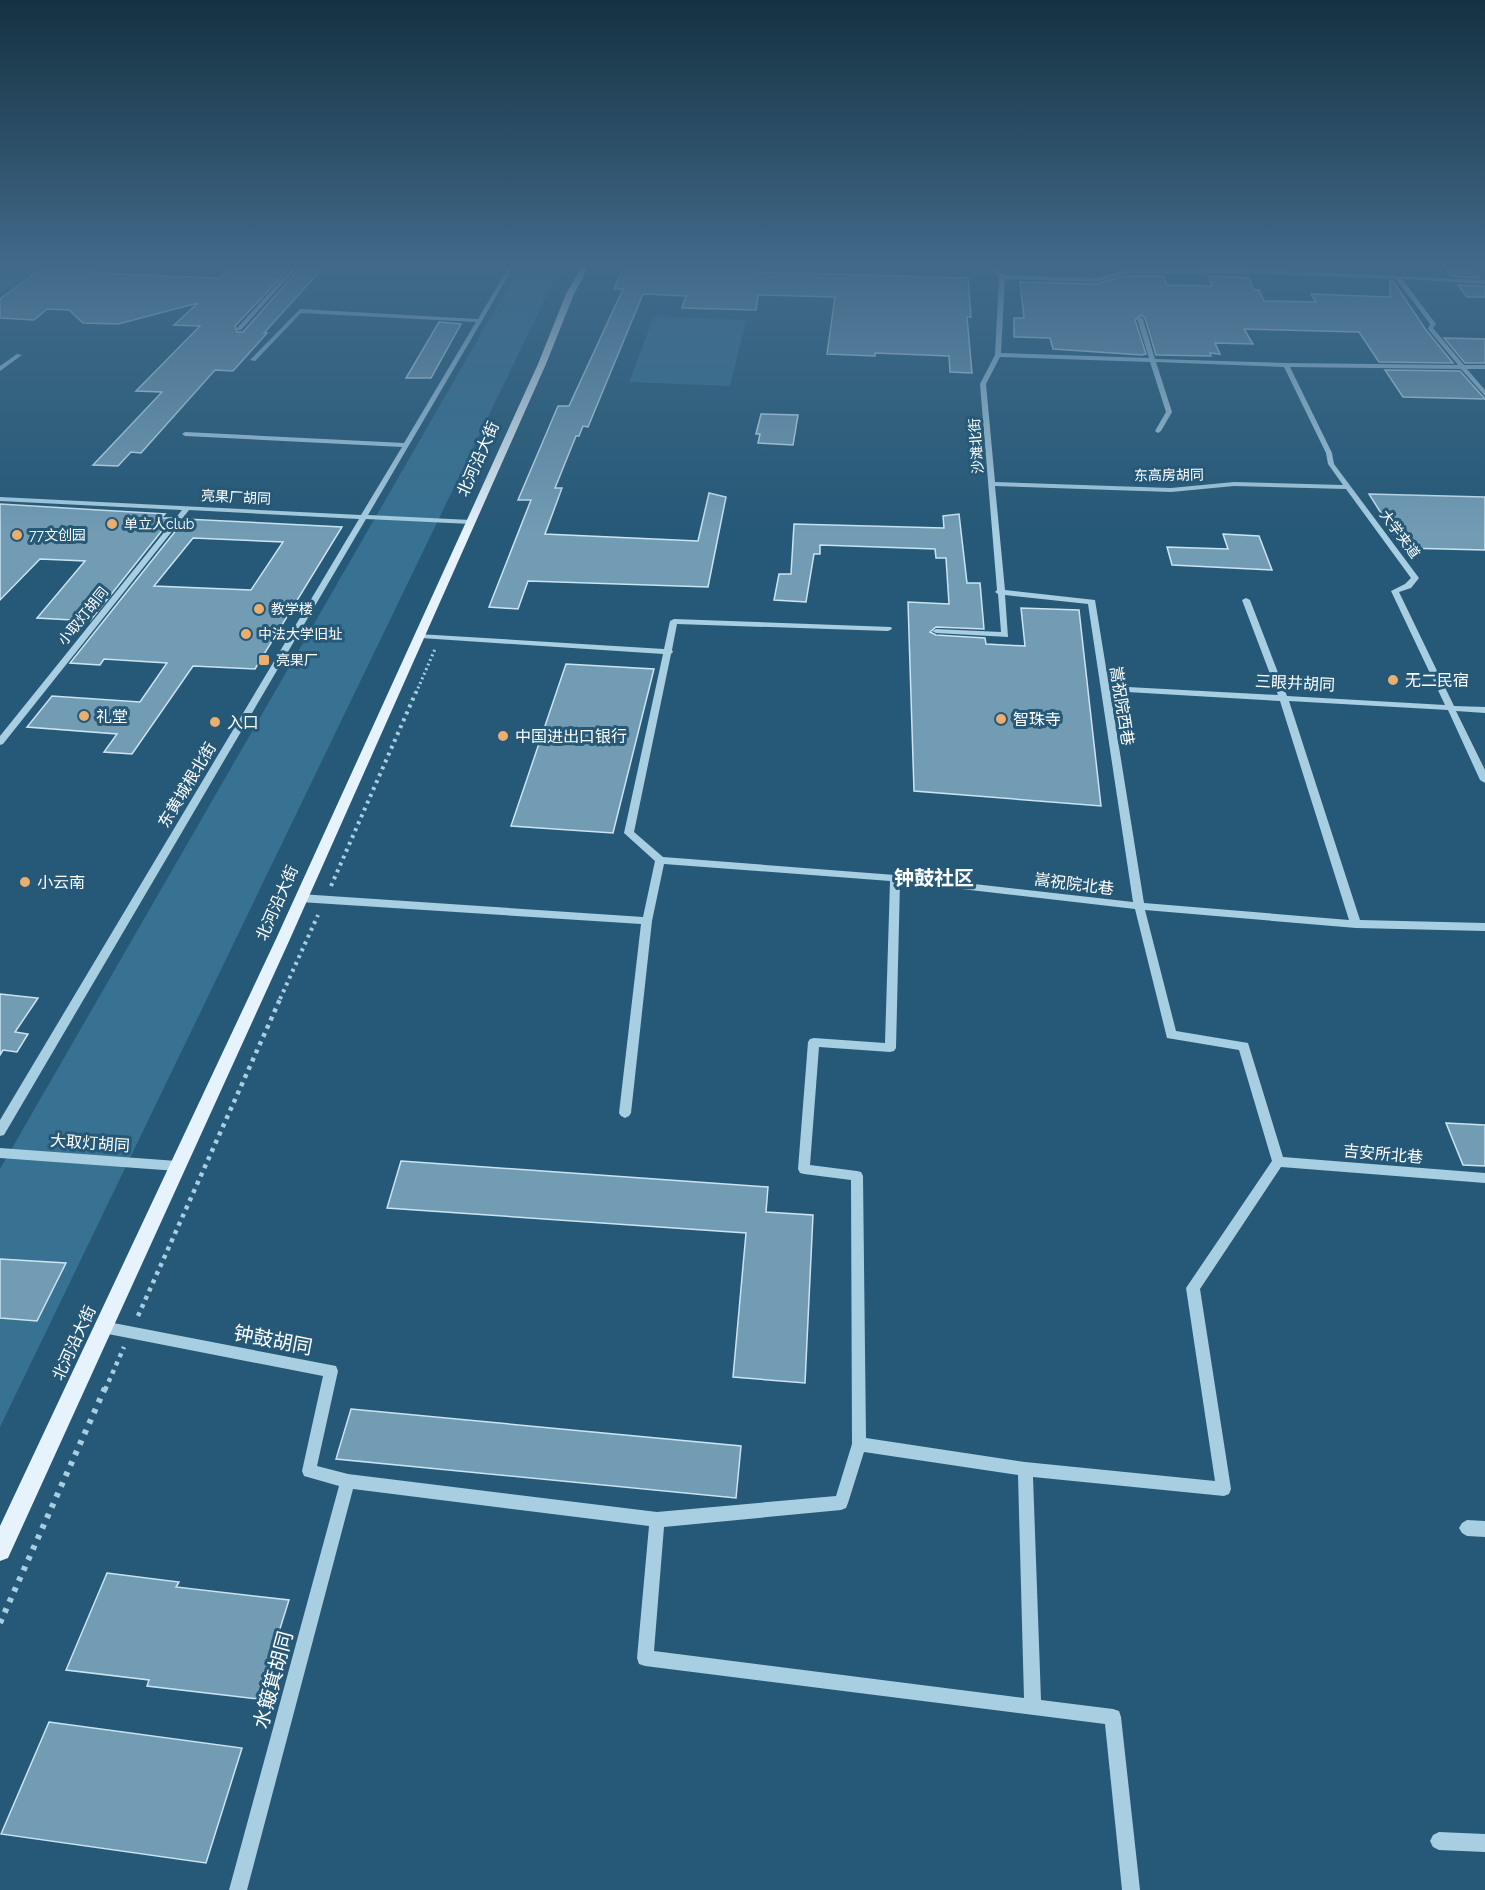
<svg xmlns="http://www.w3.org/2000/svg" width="1485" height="1890" font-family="Raleway,'Noto Sans SC',sans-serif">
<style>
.green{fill:#377292}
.building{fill:#729cb4;stroke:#cae4f2;stroke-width:1.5;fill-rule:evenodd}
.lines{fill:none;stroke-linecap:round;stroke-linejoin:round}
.path-far3{stroke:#a8cee2;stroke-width:3;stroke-dasharray:2 3;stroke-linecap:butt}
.path-far2{stroke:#a8cee2;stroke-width:4;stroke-dasharray:3 4.5;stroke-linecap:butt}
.path-far1{stroke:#a8cee2;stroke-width:4.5;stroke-dasharray:4 5;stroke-linecap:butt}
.path{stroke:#a8cee2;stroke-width:6;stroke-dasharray:4.5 7;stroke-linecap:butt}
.minor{fill:#a8cee2;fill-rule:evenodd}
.major{fill:#e6f3fc;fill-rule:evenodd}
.poi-dot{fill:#ebae6d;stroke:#265977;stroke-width:2}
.labels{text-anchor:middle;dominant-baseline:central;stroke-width:6;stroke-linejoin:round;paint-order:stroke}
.far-street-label{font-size:14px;fill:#fff;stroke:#265977}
.far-poi-label{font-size:14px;fill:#fff;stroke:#265977;text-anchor:start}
.street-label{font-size:16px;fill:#fff;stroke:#265977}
.poi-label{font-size:16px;fill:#fff;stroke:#265977;text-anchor:start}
.quarter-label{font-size:20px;font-weight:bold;fill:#fff;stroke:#265977}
.near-street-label{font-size:20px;fill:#fff;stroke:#265977}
</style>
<rect width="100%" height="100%" fill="#265977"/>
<path class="green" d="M0,268h38l-32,24h-6z
M519,268h41l-560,1159v-258z
M654,316l92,4 -16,66 -101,-4z"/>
<path class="building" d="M42,268h59l-6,5 124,5 11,-10 58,2 -53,56 2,6h6l55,-62 22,1 -56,62h3l-34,38 -18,-1 -74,83 -10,-1 -13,14 -25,-1 69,-73 -26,-1 64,-65 -26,-1 24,-22 -80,21 -35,-1 -14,-13 -22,-1 -13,11 -34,-2v-19z
M623,268l345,10 3,39h-4l5,56 -22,-1 -1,-16 -74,-3v3l-48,-2 8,-57 -77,-2 -2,15 -74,-2 4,-12 -43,-2 -55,133 -5,-1 -4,10h-3l-21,52h7l-17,46 153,7 11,-48 17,4 -18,90 -180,-6 -10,28 -29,-2 42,-107h-13l40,-94h11l54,-117h-9z
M1445,268h28l7,10 -29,-2z
M1125,276h38l4,9 45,1 -4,-10 41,2 5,12h5l5,11 52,1 -5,-8 79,3v-16h3l33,49 27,33 -74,-1 -20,-30 -115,-3 9,15 -38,-1 5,11 -10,-1 1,3 -55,-1 -11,-37 -4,-3 -6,5 11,34 -4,1 -89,-6 -3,-11 -36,-1v-19h10l-4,-36 76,2z
M1458,285l27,1v11h-18z
M439,322l22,2 -30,54h-25z
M1444,338l41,1v24h-20z
M1385,370l75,1 25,28 -82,-2z
M761,414l37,1 -5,30 -35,-2 2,-9h-4z
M1369,494l116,3v53l-82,-2z
M0,504l165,10 -4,4h11l-82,103 -53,-3 48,-57 -45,-2 -40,41z
M959,514l8,69h13l4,46 -48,-2 -6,5 6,3 49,3 1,6 39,2 -4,-38 58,2 22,196 -187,-15 -6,-189 41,2 -3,-46h-10l-1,-9 -115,-4v9h-6l-8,48 -32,-2 5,-26h12l3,-50 150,4 -1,-12z
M185,519l157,8 -87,142 -62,-3 -61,88 -28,-2 13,-18 -90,-7 25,-31 88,6 27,-39 -63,-4 -4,6 -30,-2zM193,538l90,4 -32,48 -97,-4z
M1223,534l36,2 13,34 -100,-5 -5,-18 61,2z
M566,664l88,5 -41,164 -102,-7z
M0,994l38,4 -23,34 13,2 -11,18 -14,-2 -3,5z
M1446,1123l39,2v41l-22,-1z
M401,1161l367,26 -2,25 47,3 -8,168 -72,-6 13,-144 -359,-25z
M0,1259l66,4 -29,58 -37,-3z
M351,1409l390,37 -5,52 -400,-39z
M107,1573l72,9 -3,5 113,13 -31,99 -111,-13 2,-6 -83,-10z
M49,1722l193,26 -36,115 -205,-29z"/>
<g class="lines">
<path class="path-far3" d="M416,693l19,-44"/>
<path class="path-far2" d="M331,886l85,-194
M280,999l38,-84"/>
<path class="path-far1" d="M138,1316l143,-319
M105,1390l19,-43"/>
<path class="path" d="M0,1623l105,-235"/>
<path class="minor" d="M292,268h5l-56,62h-4v-2z
M508,268h5l-145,247 103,5 4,2 -4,2 -105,-5 -362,616 -4,1v-16l359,-601 -170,-9 -186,234 -3,1v-9l182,-226 -182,-9v-4l361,18 41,-68 -217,-11 -3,-2 3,-2 219,11 72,-121 -175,-9 -46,48 -5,-1 50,-51 178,10z
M992,268h5l6,7 93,3 29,-8 119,-1 241,11v4l-83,-5 34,45 -3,4 31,37h21v4h-18l18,21v6l-24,-27 -171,-2 42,86 2,11 85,114 -8,10 -12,4 55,114 31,1v6l-29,-2 29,59v13l-5,-3 -32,-70 -159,-9 71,219 125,3v8l-129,-3 -211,-18 31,121 72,12 35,114 202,16v10l-204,-16 -81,122 31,200 -2,5 -5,2 -191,-19 8,223 72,9 6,2 2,6 19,173h-18l-17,-166 -460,-58 -6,-2 -2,-6 12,-132 -296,-37 -106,401h-18l110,-404 -35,-10 -2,-5 21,-95 -220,-43 -5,-2 -2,-4 2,-4 5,-2 233,45 2,5 -21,95 31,8 309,38 179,-16 16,-52 -1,-264 -47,-6 -4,-1 -2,-4 10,-127 2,-3 4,-1 71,5 5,-162 -226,-17 -12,57 -21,192 -2,3 -4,2 -4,-2 -2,-3 22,-189 -341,-22 -5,-4 5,-4 343,23 12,-56 -31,-28 39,-179 -242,-16h-3v-4l246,15 6,-28 4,-2 217,8 1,2 -4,2 -211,-7 -5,26 1,2 -2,2 -37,178 29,25 232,18 238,27 -45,-298 -83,-9 3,42 -72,-4 -4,-2 4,-2 65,3 -3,-38 -3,-2 2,-2 -17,-206 15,-29 4,-78zM1244,273l152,6 34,45 -2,5 30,36 -172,-2 -131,-4 -12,-40 -3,-2 -3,2 12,39 -148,-5 4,-74 91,3 29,-8zM1000,357l150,5 16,50 -11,19 3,2 3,-2 11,-19 -16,-50 128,5 42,86 2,11 15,21 -109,-3 -63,6 -176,-6 -9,-98zM995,486l176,6 63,-6 112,3 65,89 -6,6 -14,7 54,114 -158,-9 -37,-96 -4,-2 -4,2 36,95 -169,-9 -14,-86 -90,-10zM1110,691l170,10 69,219 -205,-17zM900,882l235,27 32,129 72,12 33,111 -86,127 29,193 -190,-19 -159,-24 -3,-262 -2,-4 -4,-1 -47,-6 9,-118 71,5 4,-1 2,-3zM864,1452l154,23 6,223 -370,-47 10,-124 177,-17 5,-2 2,-5z
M17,354l5,1 -22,16v-5z
M0,1148l177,13 4,1 2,4 -2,4 -4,1 -177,-13z
M1467,1520l18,1v16l-18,-1 -5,-3 -3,-5 3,-5z
M1439,1832l46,2v18l-46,-2 -6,-3 -3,-6 3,-6z"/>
<path class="major" d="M581,268h7l-14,26 -28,70 -256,575 -282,619 -8,3v-35l276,-587 262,-575 28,-70z"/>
</g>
<linearGradient id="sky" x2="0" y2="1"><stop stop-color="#153141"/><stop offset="0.5" stop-color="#416a8a"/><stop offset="1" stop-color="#416a8a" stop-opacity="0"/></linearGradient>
<rect width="1485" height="533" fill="url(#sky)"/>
<g class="poi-dot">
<circle cx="112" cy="524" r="6"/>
<circle cx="17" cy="535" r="6"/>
<circle cx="259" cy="609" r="6"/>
<circle cx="246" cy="634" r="6"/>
<rect x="258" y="654" width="12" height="12" rx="3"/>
<circle cx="1393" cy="680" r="6"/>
<circle cx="84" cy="716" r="6"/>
<circle cx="1001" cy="719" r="6"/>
<circle cx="215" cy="722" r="6"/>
<circle cx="503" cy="736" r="6"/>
<circle cx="25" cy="882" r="6"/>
</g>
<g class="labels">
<g class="far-street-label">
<text transform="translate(976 446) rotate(-94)">沙滩北街</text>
<text transform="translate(1169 475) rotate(-1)">东高房胡同</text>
<text transform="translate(236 497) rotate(3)">亮果厂胡同</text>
<text transform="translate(1400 534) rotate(53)">大学夹道</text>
<text transform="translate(83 616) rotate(-51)">小取灯胡同</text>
</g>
<g class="far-poi-label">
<text x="124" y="524">单立人club</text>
<text x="29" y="535">77文创园</text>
<text x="271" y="609">教学楼</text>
<text x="258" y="634">中法大学旧址</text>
<text x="276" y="660">亮果厂</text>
</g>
<g class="street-label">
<text transform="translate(478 459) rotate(-66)">北河沿大街</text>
<text transform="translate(1295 683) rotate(3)">三眼井胡同</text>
<text transform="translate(1122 706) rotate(81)">嵩祝院西巷</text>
<text transform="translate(187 785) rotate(-59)">东黄城根北街</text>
<text transform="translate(1074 884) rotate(7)">嵩祝院北巷</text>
<text transform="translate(277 903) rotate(-66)">北河沿大街</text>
<text transform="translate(90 1143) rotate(4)">大取灯胡同</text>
<text transform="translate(1383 1154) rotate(5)">吉安所北巷</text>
<text transform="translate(74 1343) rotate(-65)">北河沿大街</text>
</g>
<g class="poi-label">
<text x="1405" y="680">无二民宿</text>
<text x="96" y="716">礼堂</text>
<text x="1013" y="719">智珠寺</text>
<text x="227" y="722">入口</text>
<text x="515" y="736">中国进出口银行</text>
<text x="37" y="882">小云南</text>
</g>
<g class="quarter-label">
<text x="934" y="878">钟鼓社区</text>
</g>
<g class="near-street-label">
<text transform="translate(273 1340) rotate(11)">钟鼓胡同</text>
<text transform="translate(273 1680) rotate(-75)">水簸箕胡同</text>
</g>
</g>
</svg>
